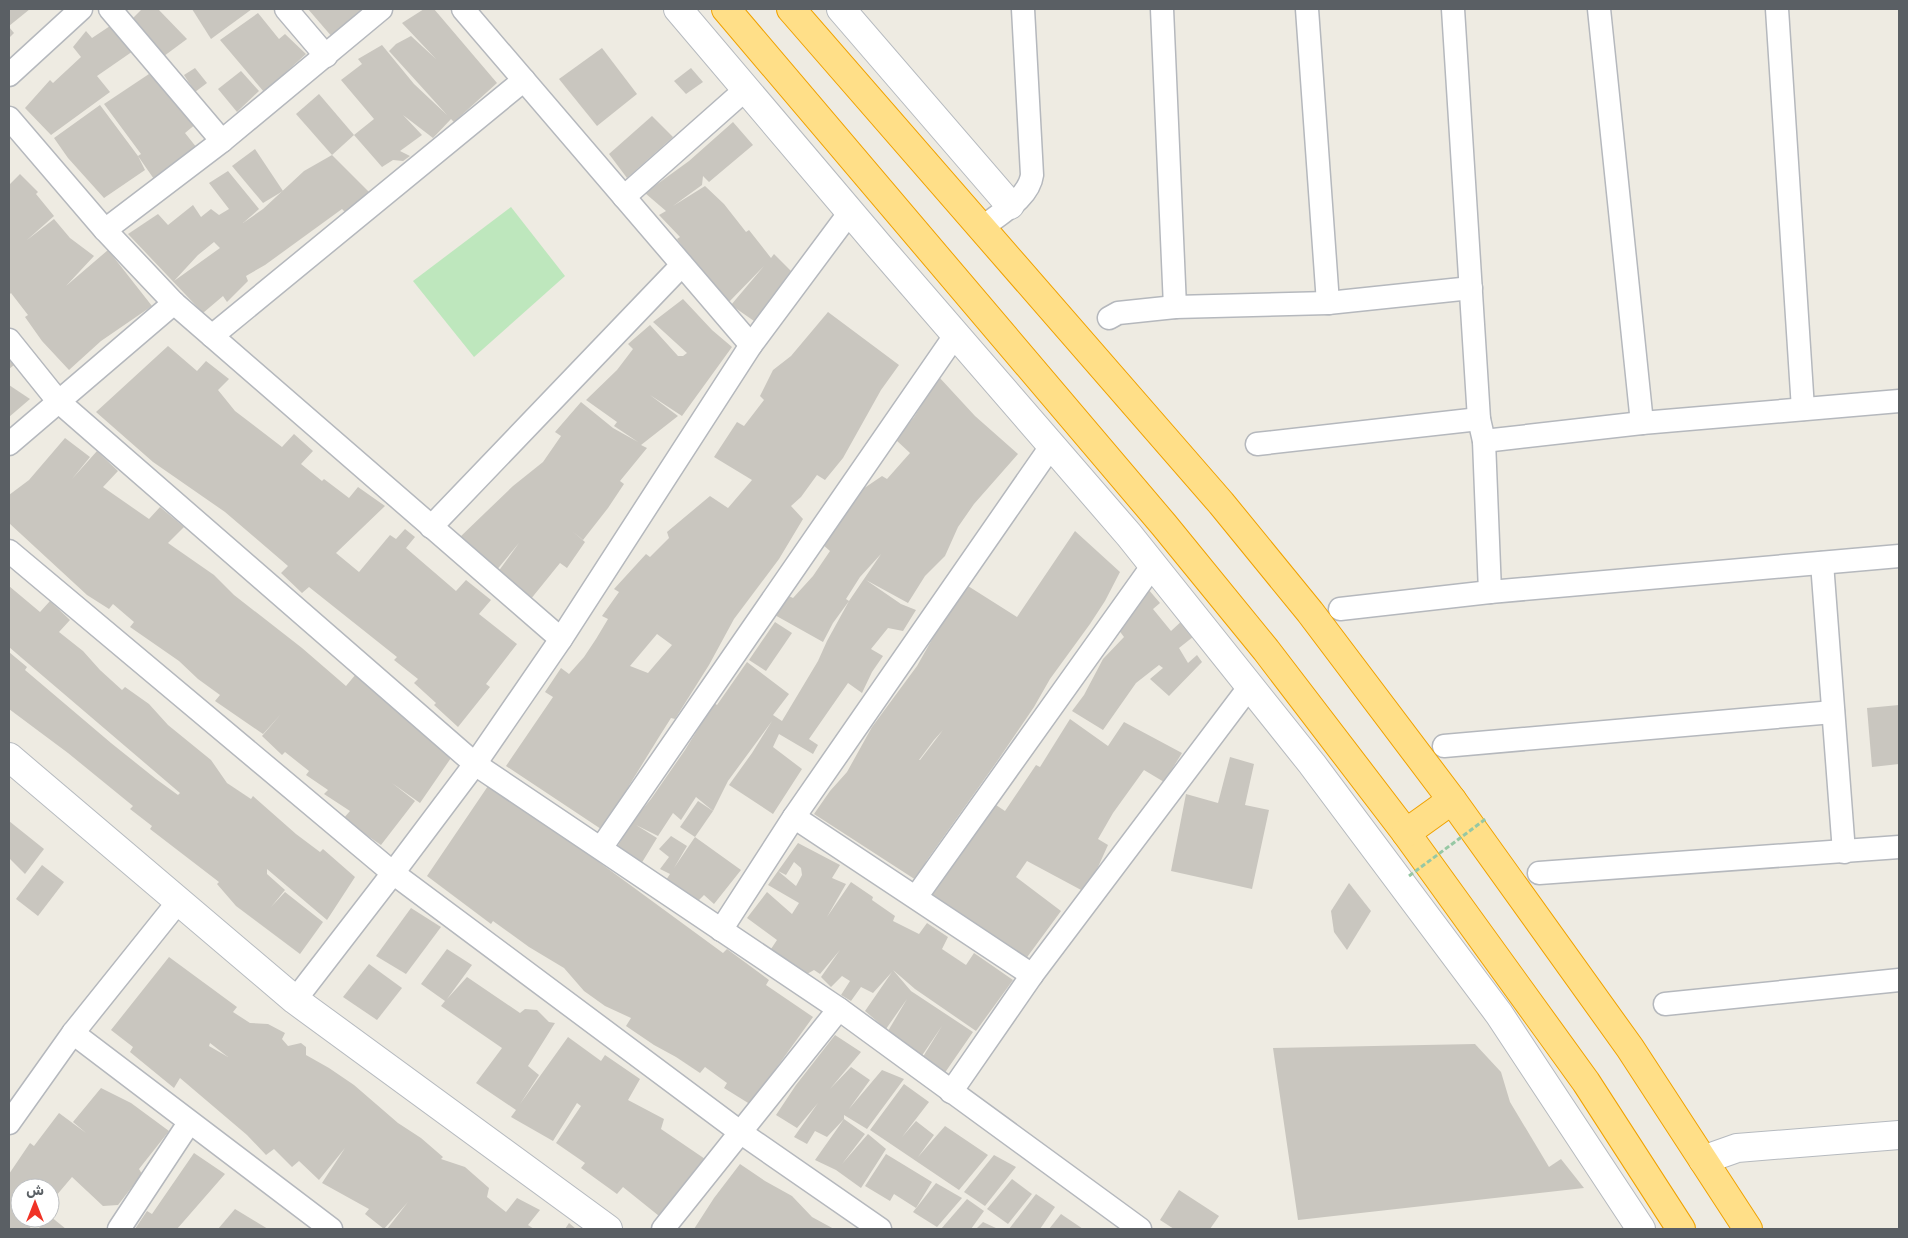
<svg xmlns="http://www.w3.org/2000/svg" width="1908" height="1238" viewBox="0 0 1908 1238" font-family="Rubik,Cairo,sans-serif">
	<rect width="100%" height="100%" fill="#eeebe2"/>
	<path fill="#bee7bd" d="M 511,207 L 565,276 L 474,357 L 413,281 Z"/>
	<g fill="#c9c6bf" fill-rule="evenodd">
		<path d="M 9,9 L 30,9 L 9,26 Z"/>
		<path d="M 142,9 L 158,9 L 187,39 L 160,59 L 129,22 Z"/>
		<path d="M 192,9 L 252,9 L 211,39 Z"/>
		<path d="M 308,9 L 365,9 L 333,38 Z"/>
		<path d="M 424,9 L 434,9 L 497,83 L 454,122 L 451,119 L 433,138 L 403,115 L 422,135 L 400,151 L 410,156 L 403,161 L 393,160 L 382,167 L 354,135 L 374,119 L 341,80 L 362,64 L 358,59 L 382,45 L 414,84 L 447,115 L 389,51 L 396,44 L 411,36 L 436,59 L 402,23 Z"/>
		<path d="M 258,13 L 279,39 L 285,34 L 306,54 L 264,92 L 220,40 Z"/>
		<path d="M 113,24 L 136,49 L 97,76 L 110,92 L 51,135 L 25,108 L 50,80 L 53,83 L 81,57 L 73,47 L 86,31 L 92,38 Z"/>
		<path d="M 9,27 L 14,33 L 9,38 Z"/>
		<path d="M 602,48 L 637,94 L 597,126 L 559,79 Z"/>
		<path d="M 195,68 L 207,83 L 195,92 L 184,75 Z"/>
		<path d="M 691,68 L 703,82 L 686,94 L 674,81 Z"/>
		<path d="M 241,71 L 259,91 L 237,112 L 218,89 Z"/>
		<path d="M 149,74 L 171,93 L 197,123 L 185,133 L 197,148 L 156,182 L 138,156 L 145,170 L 104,198 L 68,158 L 54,138 L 100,105 L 138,156 L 141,154 L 104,104 Z"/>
		<path d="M 319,94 L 354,135 L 332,155 L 296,114 Z"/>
		<path d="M 652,116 L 673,137 L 627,178 L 609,154 Z"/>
		<path d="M 733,122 L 753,145 L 709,182 L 703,176 L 702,185 L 673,206 L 705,186 L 724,204 L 746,232 L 749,230 L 771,258 L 774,254 L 791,271 L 754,321 L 731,305 L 764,266 L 729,302 L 701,272 L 677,239 L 680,237 L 659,215 L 666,211 L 645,193 L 689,161 Z"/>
		<path d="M 255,149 L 283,191 L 263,203 L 232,166 Z"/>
		<path d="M 332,155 L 371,194 L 349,216 L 342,209 L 265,265 L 246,276 L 248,281 L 227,302 L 223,296 L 203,313 L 128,234 L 158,214 L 168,225 L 193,205 L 201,217 L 211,209 L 219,215 L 229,209 L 209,183 L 228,171 L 259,209 L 243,223 L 263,209 L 304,171 ZM 214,242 L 220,248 L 174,281 L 198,255 Z"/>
		<path d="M 20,174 L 38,192 L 36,194 L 54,216 L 27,240 L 54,219 L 70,238 L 94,256 L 66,286 L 108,250 L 152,306 L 101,341 L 69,370 L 42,341 L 25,317 L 28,315 L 11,293 L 9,295 L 9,185 Z"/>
		<path d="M 683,299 L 712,330 L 732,347 L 682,416 L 650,395 L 678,416 L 641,445 L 647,448 L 620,481 L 624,484 L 608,508 L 583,540 L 572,531 L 585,542 L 567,568 L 560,563 L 526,605 L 495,576 L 519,543 L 495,572 L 459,538 L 513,486 L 543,462 L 561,436 L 555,432 L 581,402 L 613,428 L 638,442 L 614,426 L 617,422 L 586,400 L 617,370 L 633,349 L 628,344 L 650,325 L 678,356 L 683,356 L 687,353 L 653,322 Z"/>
		<path d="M 828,312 L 899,365 L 881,390 L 843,458 L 825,480 L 817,475 L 801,497 L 791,506 L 803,519 L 779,559 L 734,619 L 709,665 L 675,719 L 671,718 L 659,737 L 630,784 L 604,831 L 506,766 L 553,697 L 545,692 L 561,668 L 569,674 L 584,657 L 596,639 L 608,619 L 602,616 L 619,592 L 614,589 L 646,554 L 650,557 L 669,538 L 667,532 L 710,496 L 728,508 L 752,480 L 714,457 L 737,422 L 744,426 L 764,400 L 760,396 L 773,370 L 791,356 ZM 657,634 L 672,645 L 648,673 L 630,666 Z"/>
		<path d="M 168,346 L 197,371 L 206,361 L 229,379 L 218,390 L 235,411 L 282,447 L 294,434 L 313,451 L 301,464 L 322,481 L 324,479 L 349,498 L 358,487 L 385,506 L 336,553 L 359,572 L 390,535 L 396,539 L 405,529 L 415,537 L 406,548 L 456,591 L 466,580 L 491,600 L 479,614 L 517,644 L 486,684 L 490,687 L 458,727 L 434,705 L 436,703 L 414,683 L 418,679 L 394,660 L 397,657 L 309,587 L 302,593 L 281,573 L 288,566 L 225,512 L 153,462 L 96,412 Z"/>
		<path d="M 9,350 L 18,362 L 9,369 Z"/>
		<path d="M 939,377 L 975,416 L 1018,454 L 974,504 L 958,527 L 945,556 L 925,576 L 908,603 L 866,580 L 901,604 L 916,610 L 903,631 L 888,628 L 871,649 L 883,656 L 872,672 L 862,693 L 848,683 L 809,739 L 818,745 L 813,754 L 779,734 L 773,747 L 802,769 L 773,814 L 729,785 L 752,753 L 772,721 L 728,781 L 713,811 L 696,797 L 681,820 L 673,813 L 658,836 L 636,825 L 657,838 L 641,864 L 616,849 L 631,823 L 651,799 L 685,750 L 714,703 L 717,705 L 747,662 L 789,694 L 773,715 L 782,721 L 818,661 L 827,641 L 849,601 L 881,554 L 860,577 L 846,599 L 849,601 L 833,623 L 823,642 L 773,614 L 787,595 L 793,598 L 813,576 L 830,551 L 822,544 L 860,491 L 882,476 L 887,479 L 910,453 L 896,440 L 914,417 Z"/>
		<path d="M 9,385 L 30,399 L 9,417 Z"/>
		<path d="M 65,438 L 90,457 L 72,479 L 97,451 L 118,471 L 103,487 L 149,519 L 160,507 L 184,527 L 168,543 L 214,575 L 234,595 L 302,648 L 346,686 L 356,674 L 453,755 L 420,803 L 392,783 L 415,801 L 381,845 L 343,819 L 350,811 L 324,794 L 328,790 L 306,775 L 309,771 L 285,752 L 282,755 L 262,736 L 281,714 L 263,734 L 215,701 L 220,695 L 198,679 L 179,661 L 130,627 L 134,622 L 113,604 L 109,609 L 87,595 L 9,523 L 9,495 L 29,480 Z"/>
		<path d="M 1075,531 L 1120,572 L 1105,601 L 1090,624 L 1050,679 L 1034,707 L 998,760 L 927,860 L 916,880 L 814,814 L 830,791 L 847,772 L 872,727 L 917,666 L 934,636 L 968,586 L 1017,617 ZM 943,730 L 920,760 L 919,760 L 934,740 Z"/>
		<path d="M 9,586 L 40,612 L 50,601 L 70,620 L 59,632 L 83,651 L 100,670 L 122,690 L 125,687 L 149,704 L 168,725 L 211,760 L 227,783 L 251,799 L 253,796 L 296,834 L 320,852 L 323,849 L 355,877 L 327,920 L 267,869 L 267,874 L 285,890 L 271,907 L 285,892 L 323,922 L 300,954 L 236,906 L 217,884 L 219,882 L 150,829 L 152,826 L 130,809 L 133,806 L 68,753 L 9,709 L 9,652 L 27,667 L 25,670 L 111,743 L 156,779 L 178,795 L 180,793 L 9,647 Z"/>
		<path d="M 1148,589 L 1160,603 L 1153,609 L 1171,631 L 1184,619 L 1198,633 L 1179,648 L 1188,663 L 1197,655 L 1202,662 L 1169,696 L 1150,679 L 1163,668 L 1159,665 L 1136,683 L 1103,730 L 1072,711 L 1084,695 L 1103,659 L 1124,637 L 1118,629 Z"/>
		<path d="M 775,622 L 792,633 L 766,671 L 749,660 Z"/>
		<path d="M 1899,705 L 1899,764 L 1872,767 L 1867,708 Z"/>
		<path d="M 1070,719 L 1108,746 L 1124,722 L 1182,753 L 1164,782 L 1144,770 L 1113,813 L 1098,839 L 1108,845 L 1098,867 L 1083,891 L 1027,861 L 1016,877 L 1061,911 L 1025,960 L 930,894 L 980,828 L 996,805 L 1005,811 L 1036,765 L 1040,767 Z"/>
		<path d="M 1230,757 L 1254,764 L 1245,805 L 1269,810 L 1252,889 L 1171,871 L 1186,794 L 1218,803 Z"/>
		<path d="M 488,786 L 530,813 L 592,857 L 723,953 L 727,949 L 769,980 L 766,985 L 813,1017 L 777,1067 L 753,1106 L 724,1088 L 727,1083 L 705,1067 L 700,1073 L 676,1057 L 654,1045 L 626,1026 L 631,1018 L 605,1006 L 584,991 L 564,968 L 529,947 L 493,921 L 491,924 L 427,876 Z"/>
		<path d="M 698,801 L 713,811 L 695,837 L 680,827 Z"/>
		<path d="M 9,821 L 44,849 L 25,874 L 9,858 Z"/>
		<path d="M 671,836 L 687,846 L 674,868 L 695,837 L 741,870 L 714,904 L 704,895 L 698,901 L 666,880 L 670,874 L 660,869 L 669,857 L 659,849 Z"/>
		<path d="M 798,843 L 840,865 L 832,878 L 846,884 L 827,917 L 851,882 L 873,897 L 872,900 L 895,916 L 893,921 L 919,934 L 927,923 L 948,937 L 942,949 L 966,965 L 974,953 L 1013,980 L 976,1031 L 915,989 L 893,970 L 911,991 L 973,1032 L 944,1074 L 921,1060 L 942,1026 L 921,1057 L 888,1031 L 907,999 L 886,1029 L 865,1011 L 892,972 L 873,993 L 861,987 L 851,1001 L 841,995 L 850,981 L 842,976 L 831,987 L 821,977 L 840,950 L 820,974 L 814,970 L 807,974 L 769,952 L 777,940 L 747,918 L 767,892 L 792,914 L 799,903 L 768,885 ZM 794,862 L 801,868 L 802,875 L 796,886 L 778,871 L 786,875 Z"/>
		<path d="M 42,865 L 64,882 L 38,916 L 16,899 Z"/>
		<path d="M 1349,883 L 1371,911 L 1347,950 L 1334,932 L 1331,911 Z"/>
		<path d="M 411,908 L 441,927 L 406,974 L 376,956 Z"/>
		<path d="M 447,949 L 472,965 L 447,999 L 467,977 L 520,1013 L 525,1009 L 537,1010 L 549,1022 L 555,1023 L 528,1066 L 539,1075 L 520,1104 L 568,1037 L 601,1061 L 605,1055 L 640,1079 L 628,1100 L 664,1119 L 661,1129 L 708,1161 L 664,1220 L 623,1187 L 617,1194 L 581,1168 L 585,1163 L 556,1143 L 581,1106 L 577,1103 L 553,1141 L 511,1117 L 516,1110 L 476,1083 L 502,1048 L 441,1006 L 445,1001 L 421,984 Z"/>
		<path d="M 169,957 L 237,1007 L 233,1012 L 250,1023 L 268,1024 L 285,1033 L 282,1039 L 288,1046 L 301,1043 L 306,1047 L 306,1055 L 329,1068 L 354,1085 L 398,1123 L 421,1138 L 443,1157 L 441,1159 L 465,1167 L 489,1188 L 487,1197 L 506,1212 L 517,1198 L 540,1210 L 528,1225 L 534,1229 L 387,1229 L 408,1202 L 384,1229 L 365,1214 L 369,1209 L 322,1183 L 345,1148 L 319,1180 L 299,1161 L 292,1167 L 274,1149 L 266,1155 L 247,1135 L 180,1078 L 174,1088 L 130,1052 L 133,1047 L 111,1030 ZM 210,1043 L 228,1057 L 209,1046 Z"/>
		<path d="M 369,964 L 402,988 L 377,1020 L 343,997 Z"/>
		<path d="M 835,1035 L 861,1052 L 830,1089 L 851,1067 L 870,1080 L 849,1109 L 882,1070 L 904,1079 L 867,1129 L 844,1115 L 844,1119 L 865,1134 L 842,1164 L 868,1134 L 886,1149 L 861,1188 L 836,1170 L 815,1160 L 844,1119 L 827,1137 L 815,1131 L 807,1144 L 794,1137 L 818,1103 L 797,1128 L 776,1115 L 796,1085 Z"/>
		<path d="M 1475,1044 L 1501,1072 L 1510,1102 L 1549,1167 L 1561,1159 L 1584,1188 L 1298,1220 L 1273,1048 Z"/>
		<path d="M 904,1084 L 929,1102 L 902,1137 L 916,1121 L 934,1135 L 918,1157 L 945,1126 L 988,1155 L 959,1190 L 870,1130 Z"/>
		<path d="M 101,1088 L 131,1103 L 169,1131 L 139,1169 L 142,1174 L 118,1205 L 103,1206 L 72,1177 L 50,1203 L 50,1188 L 20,1188 L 20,1218 L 38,1218 L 29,1229 L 9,1229 L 9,1174 L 30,1143 L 34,1146 L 59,1113 L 86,1133 L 73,1122 Z"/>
		<path d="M 194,1153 L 225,1174 L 177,1229 L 135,1229 L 147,1211 L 152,1214 Z"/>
		<path d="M 886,1154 L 932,1182 L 916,1208 L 894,1194 L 890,1201 L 865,1186 Z"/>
		<path d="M 994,1155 L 1016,1167 L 985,1206 L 964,1192 Z"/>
		<path d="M 740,1164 L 765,1181 L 792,1196 L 812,1217 L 834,1229 L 694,1229 L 714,1198 Z"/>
		<path d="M 1012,1179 L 1032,1194 L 1008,1224 L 987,1209 Z"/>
		<path d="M 936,1183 L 962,1198 L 937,1227 L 913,1212 Z"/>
		<path d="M 1179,1190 L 1219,1216 L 1210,1229 L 1174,1229 L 1160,1220 Z"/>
		<path d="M 1036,1194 L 1055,1207 L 1040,1229 L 1009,1229 Z"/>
		<path d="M 967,1199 L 984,1211 L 971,1229 L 941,1229 Z"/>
		<path d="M 235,1209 L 268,1229 L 218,1229 Z"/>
		<path d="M 1061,1214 L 1083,1229 L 1049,1229 Z"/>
		<path d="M 50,1216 L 66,1229 L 38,1229 Z"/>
		<path d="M 983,1222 L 998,1229 L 976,1229 Z"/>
		<path d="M 569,1223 L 576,1229 L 565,1229 Z"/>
	</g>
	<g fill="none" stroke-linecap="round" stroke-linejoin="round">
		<g stroke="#b5b8bd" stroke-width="25">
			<g id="street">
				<path d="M 110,9 L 222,141"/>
				<path d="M 286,9 L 326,56"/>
				<path d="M 463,9 L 751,345"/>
				<path d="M 1162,9 L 1175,307"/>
				<path d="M 1307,9 L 1328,303"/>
				<path d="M 1453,9 L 1479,419 L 1484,441 L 1490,592"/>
				<path d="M 1599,9 L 1642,423"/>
				<path d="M 1777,9 L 1803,409"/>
				<path d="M 9,75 L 81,9"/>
				<path d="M 9,118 L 105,230 L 174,303 L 561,639"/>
				<path d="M 624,197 L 746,89"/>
				<path d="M 982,228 C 999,214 1029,198 1032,175 L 1023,9"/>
				<path d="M 105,230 L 222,141 L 381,9"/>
				<path d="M 1109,318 L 1118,313 L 1175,307 L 1328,303 L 1471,288"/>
				<path d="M 212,336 L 524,80"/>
				<path d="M 9,340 L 58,401 L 475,764 L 839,1009 L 1140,1229"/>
				<path d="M 1484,441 L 1642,423 L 1899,401"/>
				<path d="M 9,444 L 174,303"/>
				<path d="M 1257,444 L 1479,419"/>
				<path d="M 431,527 L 682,265"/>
				<path d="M 9,551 L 393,873 L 740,1132 L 880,1229"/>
				<path d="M 1822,563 L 1844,852"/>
				<path d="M 1340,609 L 1490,592 L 1899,556"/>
				<path d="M 1444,746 L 1833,712"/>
				<path d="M 794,817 L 1032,975"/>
				<path d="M 601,848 L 956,334"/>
				<path d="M 1539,873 L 1899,847"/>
				<path d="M 916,897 L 1153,565"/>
				<path d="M 721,930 L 794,817 L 1052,445"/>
				<path d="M 295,1000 L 393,873 L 475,764 L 561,639 L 751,345 L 850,212"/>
				<path d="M 1665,1004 L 1899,980"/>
				<path d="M 73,1033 L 331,1229"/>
				<path d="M 951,1092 L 1032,975 L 1250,686"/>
				<path d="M 9,1123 L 73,1033 L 178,902"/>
				<path d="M 119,1229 L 189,1123"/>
				<path d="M 663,1229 L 839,1009"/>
			</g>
		</g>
		<g stroke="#b6babf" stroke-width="30">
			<g id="secondary">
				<path d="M 678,9 L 879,246 L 1129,535 L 1312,764 L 1499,1014 L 1641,1229"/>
				<path d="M 841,9 L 1010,205"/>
				<path d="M 9,757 L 295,1000 L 608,1229"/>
				<path d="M 1703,1160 L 1737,1148 L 1899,1135"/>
			</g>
		</g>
		<g stroke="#f0a200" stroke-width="30">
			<g id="highway">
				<path d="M 726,9 L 1164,525 L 1266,650 L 1406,833 L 1586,1082 L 1681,1229"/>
				<path d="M 791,9 L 1221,503 L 1310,612 L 1452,800 L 1630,1048 L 1748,1229"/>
				<path d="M 1406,833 L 1452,800"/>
			</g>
		</g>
		<use href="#street" stroke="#fff" stroke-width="22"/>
		<use href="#secondary" stroke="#fff" stroke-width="28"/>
		<use href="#highway" stroke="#ffdf88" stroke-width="28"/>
		<path stroke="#96c8a4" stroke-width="3" stroke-dasharray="5 2.5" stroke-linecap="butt" d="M 1409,876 L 1487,818"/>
	</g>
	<rect width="1908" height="1238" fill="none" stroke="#5a5f64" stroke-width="20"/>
	<g transform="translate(35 1203)"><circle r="24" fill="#ffffff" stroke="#bdbfc1"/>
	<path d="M0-4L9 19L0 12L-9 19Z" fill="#f03326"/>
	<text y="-8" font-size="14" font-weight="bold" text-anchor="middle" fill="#5a5f64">ش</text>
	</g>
</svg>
